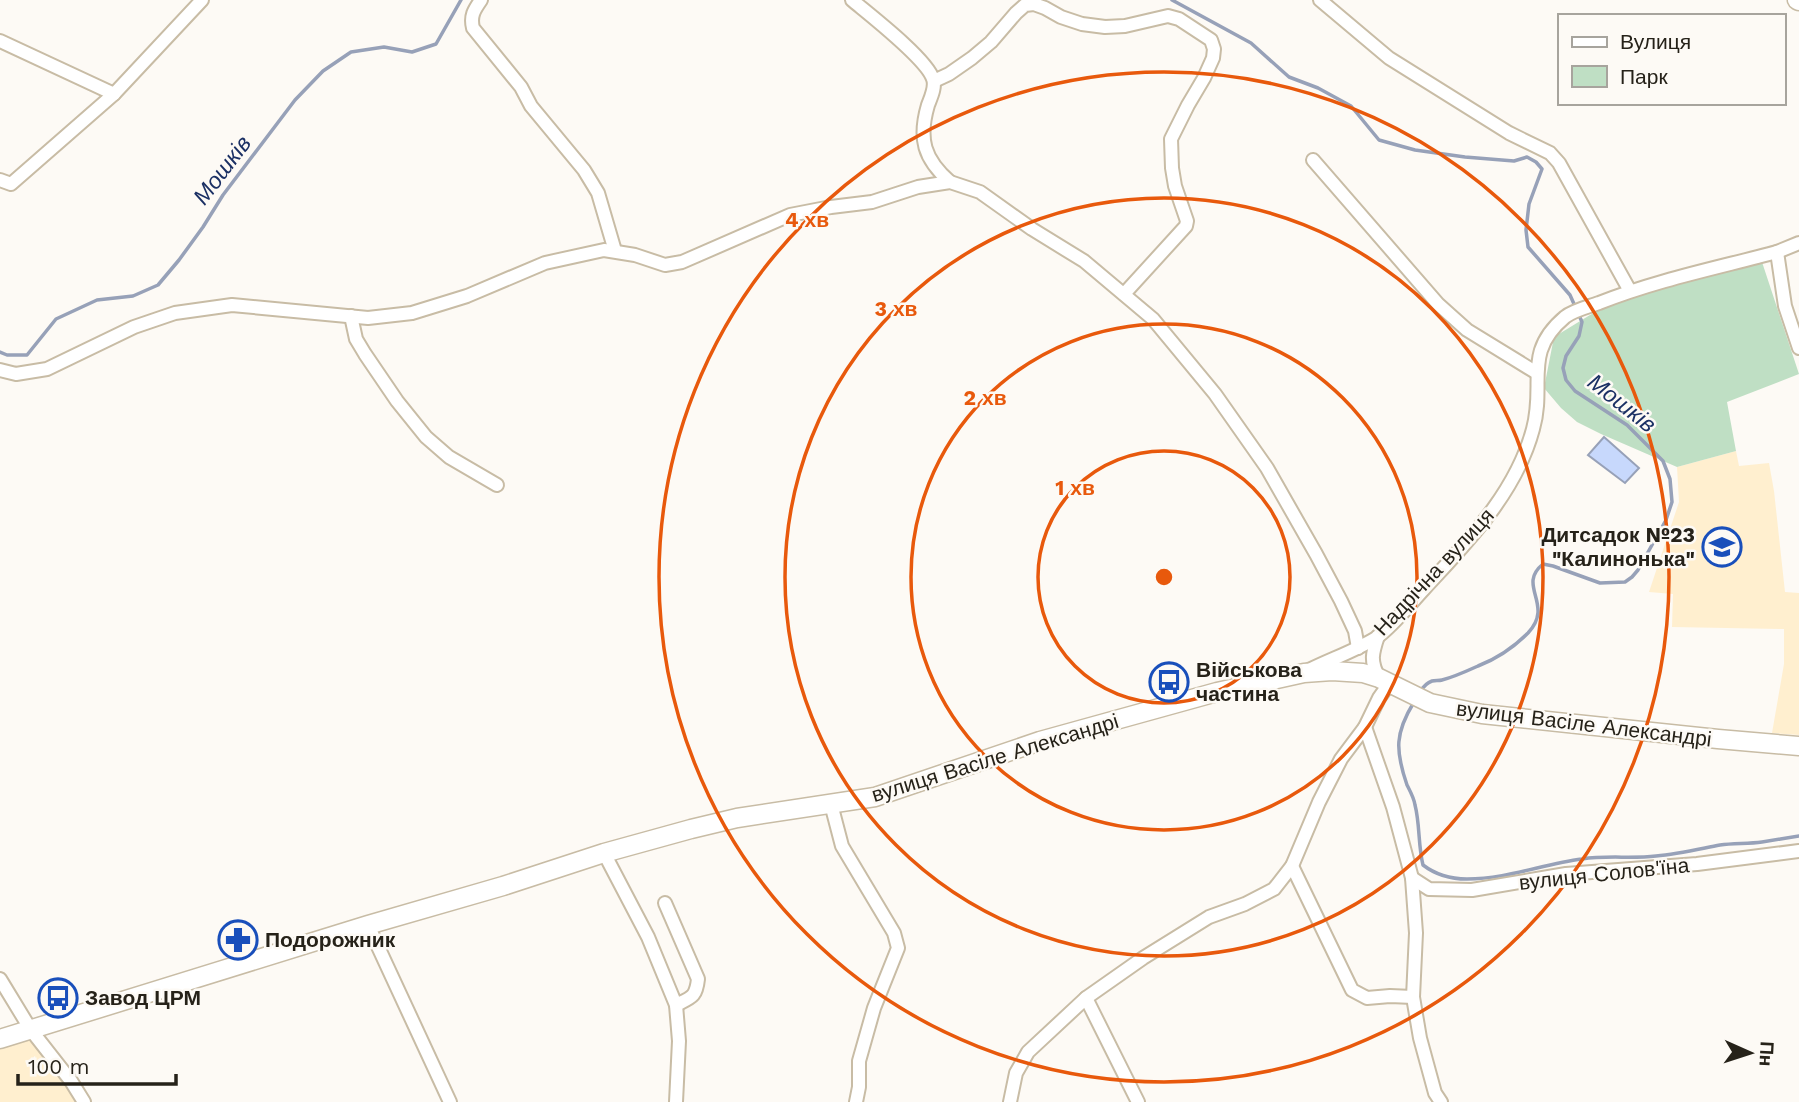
<svg xmlns="http://www.w3.org/2000/svg" width="1799" height="1102" viewBox="0 0 1799 1102" font-family="'Work Sans',sans-serif">
	<rect width="100%" height="100%" fill="#fdfaf5"/>
	<g fill="#ffefcf">
		<path d="M 1736,451 L 1739,466 L 1769,463 L 1774,491 L 1785,592 L 1799,593 L 1799,735 L 1772,733 L 1784,664 L 1784,629 L 1672,627 L 1673,594 L 1649,592 L 1679,502 L 1677,467 Z"/>
		<path d="M 33,1035 L 81,1102 L 0,1102 L 0,1048 Z"/>
	</g>
	<path fill="#bfdfc4" d="M 1761,259 L 1799,374 L 1727,402 L 1736,451 L 1677,467 L 1601,434 L 1577,422 L 1561,408 L 1544,388 L 1554,337 L 1590,315 L 1631,294 Z"/>
	<path fill="#c7d8fc" stroke="#97a1b8" stroke-width="2" d="M 1604,437 L 1639,468 L 1625,483 L 1588,455 Z"/>
	<g fill="none" stroke-linecap="round" stroke-linejoin="round">
		<g stroke="#97a1b8" stroke-width="3.5">
			<path d="M 1172,0 L 1251,43 L 1289,77 L 1318,88 L 1351,106 L 1379,140 L 1415,150 L 1465,157 L 1514,161 L 1527,157 L 1536,162 L 1542,169 L 1529,204 L 1526,230 L 1528,247 L 1570,295 L 1582,322 L 1579,336 L 1566,356 L 1563,368 L 1566,380 L 1575,391 L 1627,425 L 1663,461 L 1670,479 L 1672,502 L 1666,520 L 1638,570 L 1632,577 L 1625,582 L 1600,583 L 1553,566 L 1543,564 C 1516,586 1555,604 1528,633 C 1514,647 1496,659 1478,666 C 1467,671 1454,677 1442,680 C 1439,681 1435,680 1432,681 C 1426,683 1423,687 1420,692"/>
			<path d="M 0,352 L 7,355 L 27,355 L 56,319 L 97,300 L 133,296 L 158,285 L 179,260 L 203,227 L 223,195 L 295,100 L 323,71 L 351,52 L 384,47 L 412,52 L 436,44 L 461,0"/>
			<path d="M 1414,702 C 1395,733 1395,750 1407,785 C 1410,791 1414,798 1415,805 C 1420,824 1418,845 1423,865 C 1436,875 1450,879 1467,879 C 1507,879 1543,864 1582,859 C 1607,855 1631,859 1656,856 C 1678,854 1699,849 1720,845 C 1734,843 1748,844 1762,842 C 1774,840 1787,838 1799,836"/>
		</g>
		<g stroke="#c8bca5" stroke-width="16">
			<g id="minor">
				<path d="M 481,0 C 474,10 470,16 473,28 L 521,87 L 531,106 L 584,170 L 598,193 L 615,251"/>
				<path d="M 852,0 C 870,15 927,59 933,79 C 936,87 931,97 928,105 C 918,139 924,159 950,182"/>
				<path d="M 1320,0 L 1389,58 L 1509,133 L 1550,153 L 1559,163 L 1630,291"/>
				<path d="M 0,41 L 114,94"/>
				<path d="M 934,81 L 949,74 L 972,58 L 991,42 L 1016,13 L 1025,5 L 1034,4 L 1045,8 L 1061,17 L 1082,24 L 1105,27 L 1125,26 L 1168,16 L 1179,19 L 1211,40 L 1214,49 L 1213,58 L 1204,78 L 1188,105 L 1171,139 L 1172,168 L 1175,186 L 1187,221 L 1186,226 L 1124,294"/>
				<path d="M 1313,160 L 1438,304 L 1467,330 L 1537,373"/>
				<path d="M 0,180 L 11,184 L 114,94 L 202,0"/>
				<path d="M 1777,252 L 1785,306 L 1799,348"/>
				<path d="M 351,316 L 356,339 L 365,354 L 397,401 L 426,437 L 449,457 L 497,485"/>
				<path d="M 0,370 L 16,374 L 47,369 L 134,327 L 175,313 L 232,305 L 368,318 L 412,313 L 467,296 L 545,263 L 604,250 L 635,255 L 665,265 L 682,262 L 790,215 L 831,207 L 872,202 L 918,187 L 950,182 L 980,192 L 1032,229 L 1084,261 L 1153,319 L 1215,394 L 1267,468 L 1316,554 L 1341,601 L 1355,631 L 1358,648"/>
				<path d="M 1378,636 C 1372,654 1370,661 1379,678"/>
				<path d="M 1309,670 C 1331,659 1355,651 1376,638 C 1393,626 1410,604 1424,589 C 1468,541 1516,493 1533,429 C 1546,383 1522,353 1565,317 C 1574,310 1588,307 1599,303 C 1657,280 1717,268 1777,252 L 1799,243"/>
				<path d="M 1365,727 L 1393,807 L 1412,878 L 1416,933 L 1413,997 L 1420,1038 L 1435,1093 L 1441,1102"/>
				<path d="M 831,804 L 842,846 L 894,933 L 898,948 L 874,1008 L 859,1061 L 859,1087 L 856,1102"/>
				<path d="M 604,853 L 648,937 L 676,1005 L 679,1041 L 676,1102"/>
				<path d="M 1292,866 L 1352,990 L 1367,998 L 1390,996 L 1413,997"/>
				<path d="M 1412,878 L 1429,889 L 1472,890 L 1566,874 L 1697,864 L 1799,851"/>
				<path d="M 665,903 L 698,979 C 696,997 692,997 676,1005"/>
				<path d="M 368,925 L 450,1102"/>
				<path d="M 0,979 L 31,1030 L 71,1081 L 84,1102"/>
				<path d="M 1086,998 L 1138,1102"/>
				<path d="M 1010,1102 L 1016,1073 L 1028,1052 L 1086,998 L 1143,958 L 1209,917 L 1245,904 L 1274,889 L 1292,866 L 1319,802 L 1341,759 L 1365,727 L 1379,698 L 1389,684"/>
			</g>
		</g>
		<g stroke="#c8bca5" stroke-width="21">
			<g id="secondary">
				<path d="M 1797,0 L 1799,1"/>
				<path d="M 0,1039 L 368,925 L 503,886 L 604,853 L 691,829 L 737,818 L 875,797 L 1040,741 L 1217,692 L 1304,673 L 1332,671 L 1363,673 L 1379,678 L 1430,703 L 1482,714 L 1718,739 L 1799,746"/>
			</g>
		</g>
		<use href="#minor" stroke="#fff" stroke-width="12"/>
		<use href="#secondary" stroke="#fff" stroke-width="18"/>
	</g>
	<g fill="none" stroke="#e8590c" stroke-width="3.5">
		<circle cx="1164" cy="577" r="126"/>
		<circle cx="1164" cy="577" r="253"/>
		<circle cx="1164" cy="577" r="379"/>
		<circle cx="1164" cy="577" r="505"/>
	</g>
	<defs>
		<g id="school-ring" transform="scale(2.0125)"><circle r="9.5" fill="#fdfaf5" stroke="#194fbb" stroke-width="1.5"/><path d="M0-5L7-2L0 1L-7-2ZM-4 1L0 2.5L4 1V4Q0 6-4 4Z" fill="#194fbb"/></g>
		<g id="bus-ring" transform="scale(2.0125)"><circle r="9.5" fill="#fdfaf5" stroke="#194fbb" stroke-width="1.5"/><path d="M-5-6H5V4H4V6H2V4H-2V6H-4V4H-5ZM-3.5-4V0h7V-4ZM-3.5 1.2v1.5H-2V1.2ZM2 1.2v1.5H3.5V1.2Z" fill="#194fbb"/></g>
		<g id="pharmacy-ring" transform="scale(2.0125)"><circle r="9.5" fill="#fdfaf5" stroke="#194fbb" stroke-width="1.5"/><path d="M-2-6h4v4h4v4h-4v4h-4v-4h-4v-4h4Z" fill="#194fbb"/></g>
	</defs>
	<g fill-rule="evenodd">
		<use href="#school-ring" x="1722" y="547"/>
		<use href="#bus-ring" x="1169" y="682"/>
		<use href="#pharmacy-ring" x="238" y="940"/>
		<use href="#bus-ring" x="58" y="998"/>
	</g>
	<g text-anchor="middle" stroke-width="5" stroke-linejoin="round" paint-order="stroke">
		<g font-size="21" font-weight="bold" fill="#262219" stroke="#fdfaf5" text-anchor="start">
			<text x="1695" y="542" text-anchor="end">Дитсадок №23<tspan x="1695" dy="24">"Калинонька"</tspan></text>
			<text x="1196" y="677">Військова<tspan x="1196" dy="24">частина</tspan></text>
			<text x="265" y="947">Подорожник</text>
			<text x="85" y="1005">Завод ЦРМ</text>
		</g>
		<g font-size="21" fill="#262219" stroke="#fdfaf5">
			<text transform="translate(1434 572) rotate(-47)" y="7">Надрічна вулиця</text>
			<text transform="translate(1584 724) rotate(7)" y="7">вулиця Васіле Александрі</text>
			<text transform="translate(995 758) rotate(-17)" y="7">вулиця Васіле Александрі</text>
			<text transform="translate(1604 874) rotate(-6)" y="7">вулиця Солов'їна</text>
		</g>
		<g font-size="23" font-style="italic" fill="#1b3064" stroke="#fdfaf5">
			<text transform="translate(222 170) rotate(-53)" y="8">Мошків</text>
			<text transform="translate(1622 403) rotate(38)" y="8">Мошків</text>
		</g>
	</g>
	<circle cx="1164" cy="577" r="10" fill="#e8590c" stroke="#fdfaf5" stroke-width="3.5"/>
	<g font-size="21" text-anchor="middle" font-weight="bold" fill="#e8590c" stroke="#fdfaf5" stroke-width="5" stroke-linejoin="round" paint-order="stroke">
		<text x="807" y="227">4 хв</text>
		<text x="896" y="316">3 хв</text>
		<text x="985" y="405">2 хв</text>
		<text x="1075" y="495">1 хв</text>
	</g>
	<rect x="1558" y="14" width="228" height="91" fill="#fdfaf5" stroke="#a7a49d" stroke-width="2"/>
	<rect x="1572" y="37" width="35" height="10" fill="#ffffff" stroke="#a7a49d" stroke-width="2"/>
	<text x="1620" y="49" font-size="21" fill="#262219">Вулиця</text>
	<rect x="1572" y="66" width="35" height="21" fill="#bfdfc4" stroke="#a7a49d" stroke-width="2"/>
	<text x="1620" y="84" font-size="21" fill="#262219">Парк</text>
	<g transform="translate(1750 1053) rotate(93)" stroke="#fdfaf5" stroke-width="5" paint-order="stroke">
	<path d="M0-5L12 26L0 18L-12 26Z" fill="#262219"/>
	<text y="-10" font-size="19" font-weight="bold" text-anchor="middle" fill="#262219">Пн</text>
	</g>
	<path d="M18 1074v10h158v-10" fill="none" stroke="#262219" stroke-width="3.5"/>
	<text x="28" y="1074" font-size="21" fill="#262219" stroke="#fdfaf5" stroke-width="5" paint-order="stroke">100 m</text>
</svg>
